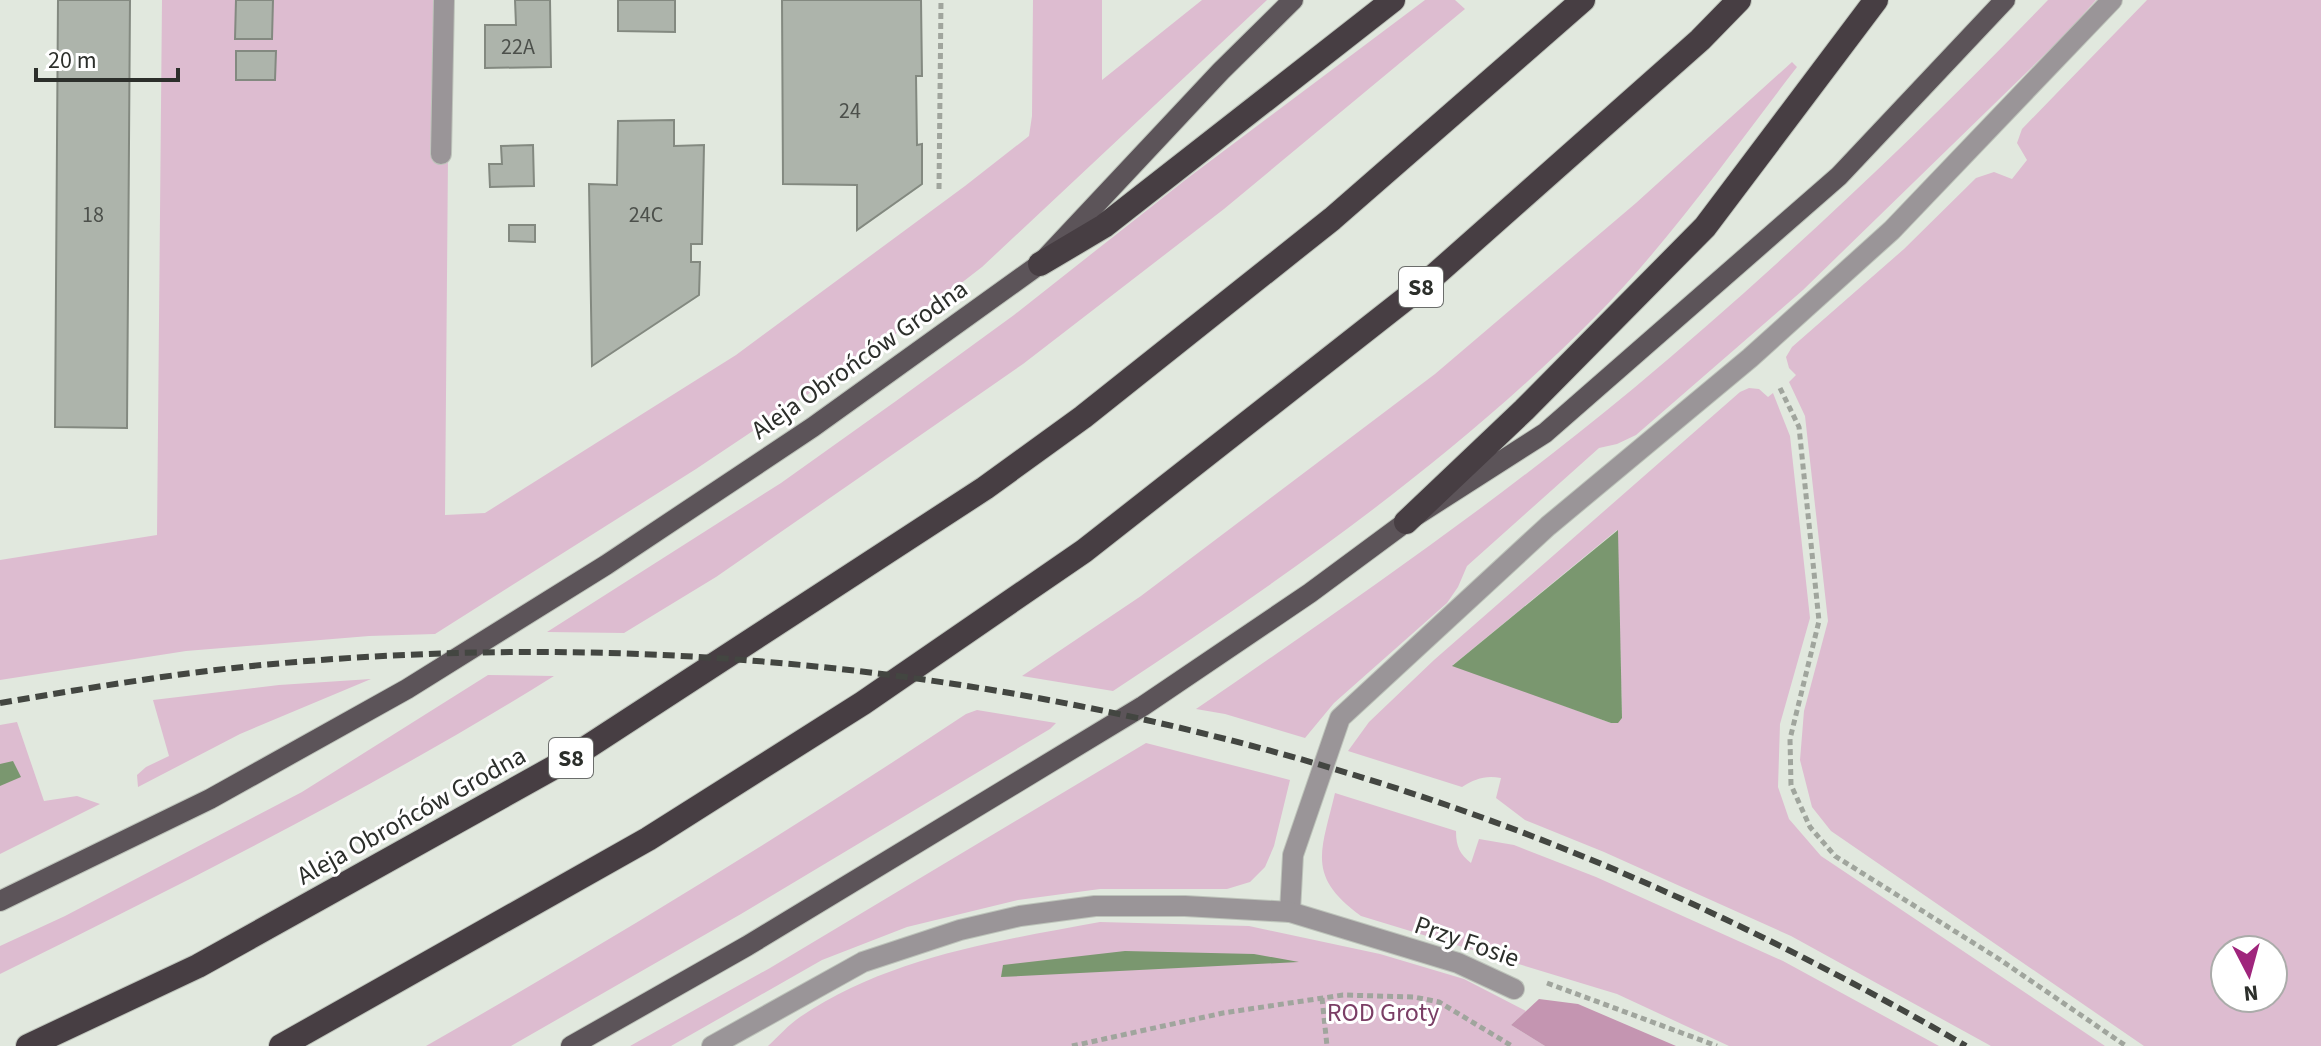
<svg xmlns="http://www.w3.org/2000/svg" width="2321" height="1046" viewBox="0 0 2321 1046" font-family="'Source Sans 3',sans-serif">
	<rect width="100%" height="100%" fill="#e1e8de"/>
	<g fill="#ddbcd0" fill-rule="evenodd">
		<path d="M 162,0 L 435,0 L 449,36 L 445,515 L 485,513 L 736,355 L 965,186 L 1029,136 L 1032,116 L 1033,0 L 1102,0 L 1102,80 L 1202,0 L 1267,0 L 982,267 L 880,346 L 696,469 L 435,634 L 369,636 L 186,651 L 0,680 L 0,560 L 157,535 Z"/>
		<path d="M 1425,0 L 1455,0 L 1465,9 L 1224,209 L 1023,364 L 716,577 L 624,633 L 547,632 L 781,483 L 896,401 L 1014,315 L 1189,177 Z"/>
		<path d="M 2048,0 L 2096,0 L 2065,35 L 1803,290 L 1636,435 L 1617,444 L 1599,448 L 1467,566 L 1458,587 L 1447,603 L 1334,703 L 1305,738 L 1225,714 L 1196,709 C 1345,607 1494,504 1634,388 C 1779,266 1917,136 2048,0 Z"/>
		<path d="M 2147,0 L 2321,0 L 2321,1046 L 2144,1046 L 1831,831 L 1812,807 L 1800,760 L 1804,711 L 1828,621 L 1805,416 L 1789,382 L 1796,375 L 1789,368 L 1786,357 L 1792,347 L 1904,249 L 1976,178 L 1994,172 L 2012,179 L 2027,160 L 2017,143 L 2022,129 ZM 2273,950 L 2273,998 L 2225,998 L 2225,950 Z"/>
		<path d="M 1792,62 L 1797,67 C 1732,151 1670,241 1595,317 C 1451,462 1283,579 1113,691 L 1022,676 L 1141,596 L 1435,374 L 1636,203 Z"/>
		<path d="M 1749,388 L 1759,389 L 1768,397 L 1773,393 L 1790,436 L 1810,618 L 1780,724 L 1778,787 L 1789,819 L 1821,856 L 2105,1046 L 1991,1046 L 1791,936 L 1604,852 L 1525,820 L 1496,798 L 1501,778 C 1485,775 1475,779 1462,787 L 1348,751 L 1369,722 L 1434,660 L 1740,392 ZM 1617,530 L 1622,718 L 1611,723 L 1453,665 Z"/>
		<path d="M 488,675 L 554,676 C 376,787 188,881 0,974 L 0,946 L 65,916 L 302,792 Z"/>
		<path d="M 371,679 L 240,734 L 138,787 L 137,775 L 146,767 L 169,756 L 153,700 L 279,685 Z"/>
		<path d="M 977,710 L 1056,723 L 1050,729 L 741,914 L 511,1046 L 426,1046 C 610,941 790,831 966,714 Z"/>
		<path d="M 17,722 L 44,801 L 77,796 L 100,804 L 0,854 L 0,725 Z"/>
		<path d="M 1146,743 L 1290,780 L 1274,846 L 1265,867 L 1250,882 L 1227,889 L 1100,889 L 1018,900 L 907,927 L 822,960 L 671,1046 L 630,1046 L 770,968 Z"/>
		<path d="M 1335,793 L 1456,831 C 1456,847 1460,854 1471,863 L 1479,839 L 1514,845 L 1596,877 L 1783,961 L 1939,1046 L 1729,1046 L 1617,994 L 1361,916 C 1306,876 1321,852 1335,793 Z"/>
		<path d="M 1100,922 L 1249,926 L 1380,954 L 1464,979 L 1526,1011 L 1511,1025 L 1545,1046 L 768,1046 C 778,1037 788,1025 800,1017 C 889,957 997,941 1100,922 Z"/>
	</g>
	<path fill="#c495b1" d="M 1539,999 L 1578,1004 L 1676,1046 L 1545,1046 L 1511,1025 Z"/>
	<g fill="#7a976f">
		<path d="M 1618,530 L 1622,718 L 1618,723 L 1611,723 L 1452,666 Z"/>
		<path d="M 13,761 L 21,777 L 0,786 L 0,764 Z"/>
		<path d="M 1125,951 L 1254,954 L 1299,962 L 1001,977 L 1003,965 Z"/>
	</g>
	<g fill="#adb4ab" stroke="#838980" stroke-width="2">
		<path d="M 58,0 L 130,0 L 127,428 L 55,427 Z"/>
		<path d="M 236,0 L 273,0 L 272,39 L 235,39 Z"/>
		<path d="M 515,0 L 550,0 L 551,67 L 485,68 L 485,25 L 516,25 Z"/>
		<path d="M 618,0 L 675,0 L 675,32 L 618,31 Z"/>
		<path d="M 782,0 L 921,0 L 922,76 L 916,76 L 917,145 L 922,144 L 922,184 L 857,230 L 857,185 L 783,184 Z"/>
		<path d="M 236,51 L 276,51 L 275,80 L 236,80 Z"/>
		<path d="M 674,120 L 674,146 L 704,145 L 702,244 L 691,244 L 691,262 L 700,262 L 699,295 L 592,366 L 589,184 L 617,185 L 618,121 Z"/>
		<path d="M 533,145 L 534,186 L 490,187 L 489,164 L 502,164 L 501,146 Z"/>
		<path d="M 509,225 L 535,225 L 535,242 L 509,241 Z"/>
	</g>
	<g fill="none" stroke-linecap="round" stroke-linejoin="round">
		<g stroke="#bdc3ba" stroke-width="22">
			<g id="minor">
				<path d="M 441,154 L 444,0"/>
				<path d="M 1290,912 L 1293,855 L 1340,718 L 1548,526 L 1750,358 L 1892,230 L 2112,0"/>
				<path d="M 712,1046 L 863,962 L 960,930 L 1020,916 L 1095,906 L 1185,906 L 1290,912 L 1458,963 L 1514,989"/>
			</g>
		</g>
		<g stroke="#bdc3ba" stroke-width="22">
			<g id="major">
				<path d="M 0,901 L 210,799 L 407,689 L 606,565 L 813,427 L 1040,264 L 1221,71 L 1293,0"/>
				<path d="M 571,1046 L 747,946 L 1143,706 L 1310,593 L 1406,522 L 1545,433 L 1839,176 L 2005,0"/>
			</g>
		</g>
		<g stroke="#bdc3ba" stroke-width="26">
			<g id="highway">
				<path d="M 1040,264 L 1104,226 L 1393,0"/>
				<path d="M 1406,522 L 1524,410 L 1705,227 L 1876,0"/>
				<path d="M 28,1046 L 198,966 L 569,759 L 985,488 L 1083,417 L 1332,219 L 1583,0"/>
				<path d="M 281,1046 L 648,839 L 863,703 L 1084,551 L 1427,282 L 1700,40 L 1739,0"/>
			</g>
		</g>
		<g stroke="#a0a59d" stroke-width="5" stroke-dasharray="6 4" stroke-linecap="butt">
			<path d="M 939,189 L 941,0"/>
			<path d="M 1780,388 L 1799,427 L 1819,621 L 1790,739 L 1791,785 L 1810,827 L 1835,856 L 1999,959 L 2126,1046"/>
			<path d="M 1547,983 L 1717,1046"/>
			<path d="M 1322,998 L 1327,1046"/>
			<path d="M 1072,1046 L 1223,1013 L 1343,995 L 1414,997 L 1439,1002 L 1512,1046"/>
		</g>
		<use href="#minor" stroke="#9a9598" stroke-width="20"/>
		<use href="#major" stroke="#5c5459" stroke-width="20"/>
		<use href="#highway" stroke="#473e43" stroke-width="24"/>
		<path stroke="#434641" stroke-width="6" stroke-dasharray="12 6" stroke-linecap="butt" d="M 0,703 C 47,695 94,687 142,680 C 246,664 353,656 458,653 C 781,644 1110,693 1417,795 C 1608,858 1791,945 1966,1046"/>
	</g>
	<g text-anchor="middle" stroke-width="6" stroke-linejoin="round" paint-order="stroke">
		<g font-size="22" fill="#4c504b">
			<text x="518" y="54">22A</text>
			<text x="850" y="118">24</text>
			<text x="93" y="222">18</text>
			<text x="646" y="222">24C</text>
		</g>
		<g fill="#fff" stroke="#6b6d6b" stroke-width="2">
			<rect x="1399" y="267" width="44" height="40" rx="6"/>
			<rect x="549" y="738" width="44" height="40" rx="6"/>
		</g>
		<g font-size="24" font-weight="bold" fill="#2c2f2b">
			<text x="1421" y="295">S8</text>
			<text x="571" y="766">S8</text>
		</g>
		<g font-size="26" fill="#2c2f2b" stroke="#fff">
			<text transform="translate(859 359) rotate(-35)" y="9">Aleja Obrońców Grodna</text>
			<text transform="translate(411 815) rotate(-29)" y="9">Aleja Obrońców Grodna</text>
			<text transform="translate(1467 941) rotate(19)" y="9">Przy Fosie</text>
		</g>
		<g font-size="26" fill="#7a3e65" stroke="#fff">
			<text x="1383" y="1021">ROD Groty</text>
		</g>
	</g>
	<g transform="translate(2249 974) rotate(174)"><circle r="38" fill="#ffffff" stroke="#abacaa" stroke-width="2"/>
	<path d="M0-6L14 30L0 20L-14 30Z" fill="#9f257c"/>
	<text y="-12" font-size="22" font-weight="bold" text-anchor="middle" fill="#2c2f2b">N</text>
	</g>
	<path d="M36 68v12h142v-12" fill="none" stroke="#2c2f2b" stroke-width="4"/>
	<text x="48" y="68" font-size="24" fill="#2c2f2b" stroke="#ffffff" stroke-width="6" paint-order="stroke">20 m</text>
</svg>
